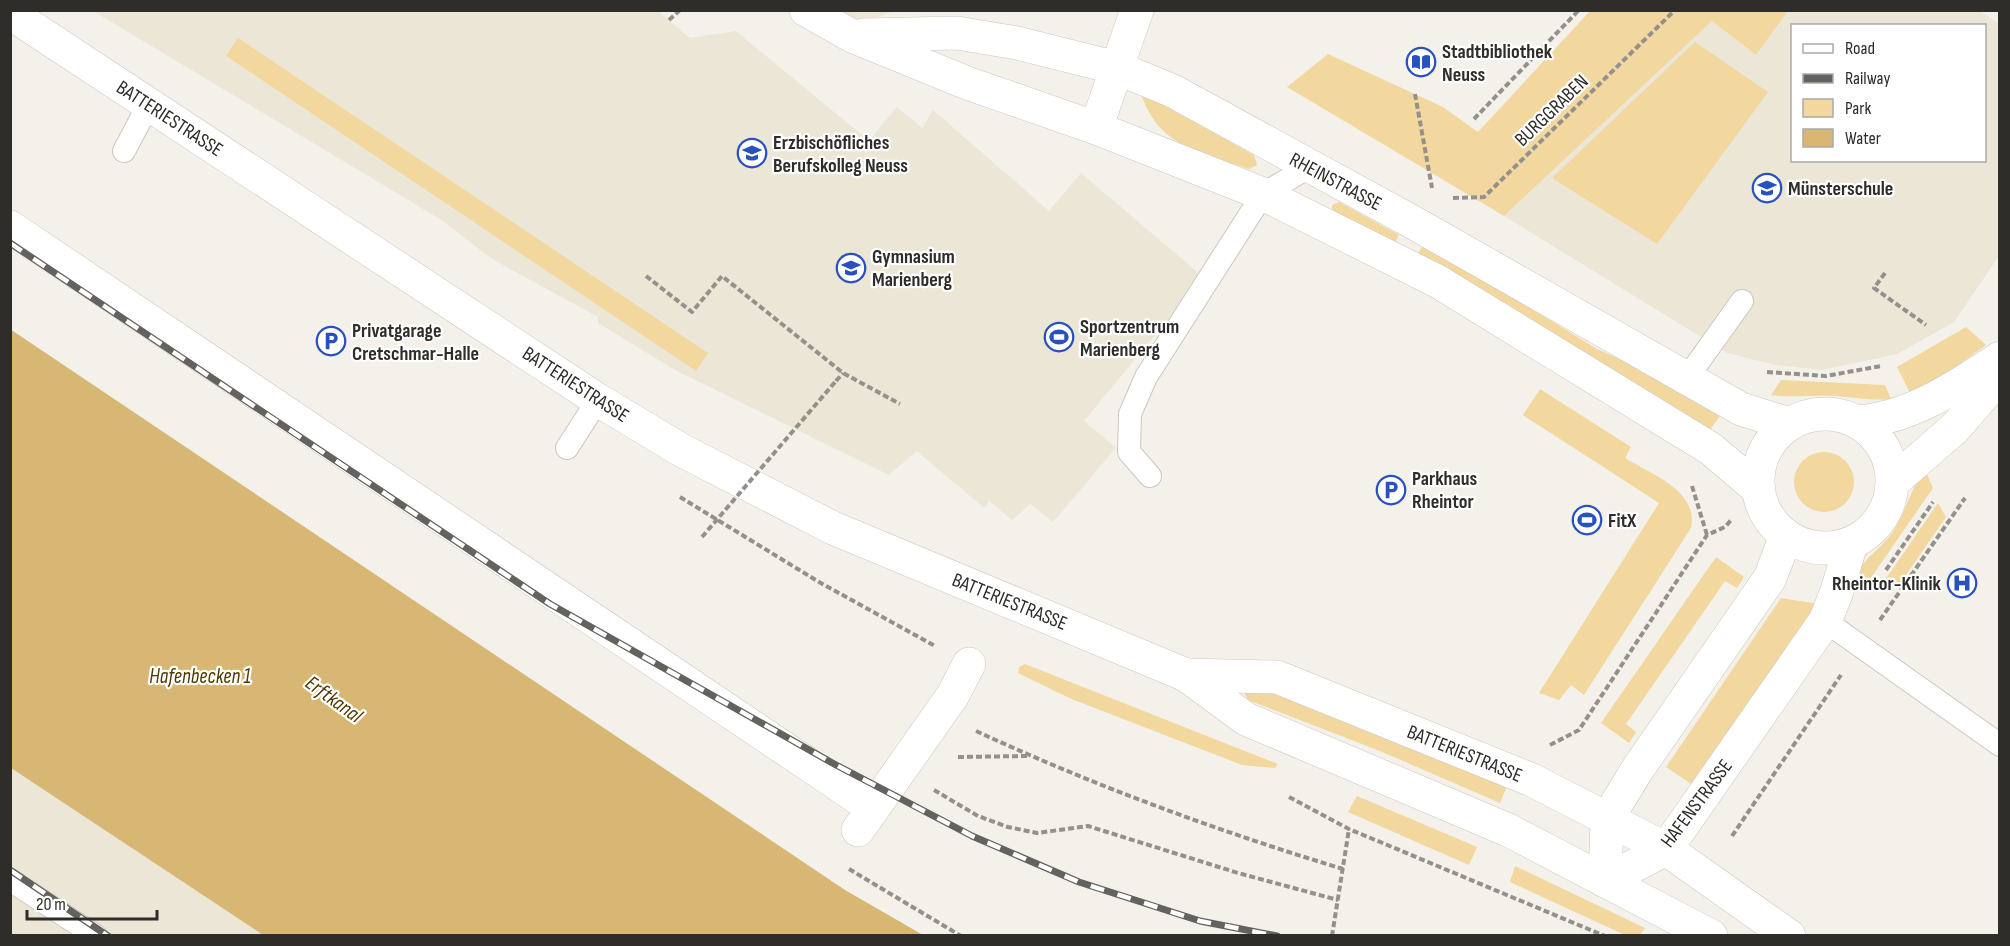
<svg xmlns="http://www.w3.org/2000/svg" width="2010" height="946" viewBox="0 0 2010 946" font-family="'Sofia Sans Condensed',sans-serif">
	<rect width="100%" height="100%" fill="#f4f1ea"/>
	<g fill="#ece6d7" fill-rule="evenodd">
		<path d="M 93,11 L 658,11 L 690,38 L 736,31 L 869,141 L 897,107 L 922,128 L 933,110 L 1049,211 L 1081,173 L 1203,277 L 1084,421 L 1116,448 L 1053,522 L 1030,504 L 1012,520 L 989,501 L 984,508 L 917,451 L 889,475 L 675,370 L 598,323 L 598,317 L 492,259 L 440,219 Z"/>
		<path d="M 818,11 L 895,11 L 846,28 Z"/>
		<path d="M 1788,11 L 1980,11 L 1999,24 L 1999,256 L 1954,322 L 1897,354 L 1822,370 L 1775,365 L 1727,353 L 1504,216 L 1712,21 L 1756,55 ZM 1792,26 L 1984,26 L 1984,160 L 1792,160 Z"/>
		<path d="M 11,768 L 263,935 L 11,935 Z"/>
	</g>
	<g fill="#f2d79f">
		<path d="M 1591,10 L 1788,11 L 1756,55 L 1712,21 L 1504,216 L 1287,87 L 1328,54 L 1443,107 L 1478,132 Z"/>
		<path d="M 238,38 L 708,353 L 696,371 L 226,56 Z"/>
		<path d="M 1695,42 L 1768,92 L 1657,244 L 1552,178 Z"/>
		<path d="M 1147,96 L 1254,155 L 1257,165 L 1249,169 C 1202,153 1161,148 1142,97 Z"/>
		<path d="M 1339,202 L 1399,235 L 1393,246 L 1332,213 L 1332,205 Z"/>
		<path d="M 1422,247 L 1509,295 L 1597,349 L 1631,364 L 1720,416 L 1707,434 L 1415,258 Z"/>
		<path d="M 1966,327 L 1986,345 L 1936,381 L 1910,393 L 1897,367 Z"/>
		<path d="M 1781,380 L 1885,385 L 1891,399 C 1868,401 1855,397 1834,396 C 1813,395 1792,398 1771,395 Z"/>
		<path d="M 1540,389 L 1631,447 L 1625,458 C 1651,474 1699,491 1691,528 L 1584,695 L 1571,685 L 1559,700 L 1539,693 L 1659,503 L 1523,415 Z"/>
		<circle cx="1824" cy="482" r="30"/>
		<path d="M 1925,470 L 1933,488 L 1868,582 L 1853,580 C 1862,559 1880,550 1892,533 C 1906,513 1910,489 1925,470 Z"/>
		<path d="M 1938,503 L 1946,517 L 1899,585 L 1883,583 Z"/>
		<path d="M 1716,557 L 1744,577 L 1737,588 L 1725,581 L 1626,724 L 1636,732 L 1629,743 L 1601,723 Z"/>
		<path d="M 1781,598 L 1819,604 L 1694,786 L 1666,767 Z"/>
		<path d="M 1025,664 L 1278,764 L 1275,768 L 1242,765 L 1069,698 L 1018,673 L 1019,667 Z"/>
		<path d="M 1255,682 L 1508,784 L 1500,803 L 1380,751 L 1248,700 L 1242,689 Z"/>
		<path d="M 1357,796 L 1477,847 L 1469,865 L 1348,812 Z"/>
		<path d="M 1515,866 L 1645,928 L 1640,935 L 1625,935 L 1510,882 Z"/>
	</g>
	<path fill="#d7b773" d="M 10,329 L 845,890 L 923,935 L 263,935 L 11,768 Z"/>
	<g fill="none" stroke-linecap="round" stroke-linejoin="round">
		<g stroke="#cbc7c0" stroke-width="24">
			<g id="lane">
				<path d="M 124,151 L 149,104"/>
				<path d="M 1687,378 L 1742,301"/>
				<path d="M 567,448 L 598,400"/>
				<path d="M 1150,476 L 1129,452 L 1130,414 L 1146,377 L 1263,194 L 1309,167"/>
				<path d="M 1825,621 L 2000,745"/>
				<path d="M 10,880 L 96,936"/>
			</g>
		</g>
		<g stroke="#cbc7c0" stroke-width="34">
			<g id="street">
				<path d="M 806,10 L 852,36 L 967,83 L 1096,128 L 1263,194 L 1437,281 L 1711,449 L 1758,489"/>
				<path d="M 863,35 L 957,33 L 1017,43 L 1117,68 L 1173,91 L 1416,224 L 1741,409 L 1789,424"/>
				<path d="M 1096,128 L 1137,10"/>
				<path d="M 10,227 L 873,808"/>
				<circle cx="1825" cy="481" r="67"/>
				<path d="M 1857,422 C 1911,418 1956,387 2000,358"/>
				<path d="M 1893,482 L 1955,428 L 2000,376"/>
				<path d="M 1786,536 L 1770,578 L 1637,770 L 1607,819 L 1605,881 L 1666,849 L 1825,621 L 1836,594 L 1851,544"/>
				<path d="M 858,830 L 953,695 L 969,664"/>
			</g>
		</g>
		<g stroke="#cbc7c0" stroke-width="34">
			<g id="secondary">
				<path d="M 10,13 L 598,400 L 681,450 L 833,528 L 1186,675 L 1246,719 L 1508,830 L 1711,936"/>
				<path d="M 1186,675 L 1277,677 L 1532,780 L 1666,849 L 1789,936"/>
			</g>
		</g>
		<g stroke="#93918c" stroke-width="4" stroke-dasharray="6 3" stroke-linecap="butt">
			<path d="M 669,20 L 680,10"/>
			<path d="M 1415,94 L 1432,188"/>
			<path d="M 1474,119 L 1579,10"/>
			<path d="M 1453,198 L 1484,197 L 1675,10"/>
			<path d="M 1885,273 L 1874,288 L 1926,325"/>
			<path d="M 646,276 L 692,312 L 722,276 L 843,373 L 900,404"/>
			<path d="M 1767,372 L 1826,376 L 1881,366"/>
			<path d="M 836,381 L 843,373"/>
			<path d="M 1692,486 L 1707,535"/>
			<path d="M 680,497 L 819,582 L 935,646"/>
			<path d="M 1886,570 L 1933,502"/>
			<path d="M 1880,620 L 1965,498"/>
			<path d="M 976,731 C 1095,786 1218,831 1343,869"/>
			<path d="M 1550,745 L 1579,730 L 1707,535 L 1725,527 L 1732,519"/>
			<path d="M 958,757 L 1028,756"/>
			<path d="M 934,790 L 978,816 L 1008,827 L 1037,833 L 1088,826 L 1238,873 L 1338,900"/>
			<path d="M 1289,797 L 1349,829 L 1605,936"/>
			<path d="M 1732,836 L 1841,675"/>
			<path d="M 849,869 L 961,936"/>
			<path d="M 1332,936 L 1349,829"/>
		</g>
		<use href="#lane" stroke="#fff" stroke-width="22"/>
		<use href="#street" stroke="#fff" stroke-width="33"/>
		<use href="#secondary" stroke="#fff" stroke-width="33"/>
		<g stroke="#63625e" stroke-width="7">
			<g id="rail">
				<path d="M 10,243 L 550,604 L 836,765 L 972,836 L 1079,882 L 1200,921 L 1277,936"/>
				<path d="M 10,870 L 108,936"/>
			</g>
		</g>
		<use href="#rail" stroke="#fff" stroke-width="4.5" stroke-dasharray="14" stroke-linecap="butt"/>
		<path stroke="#93918c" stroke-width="4" stroke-dasharray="6 3" stroke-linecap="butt" d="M 702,537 L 836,381"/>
	</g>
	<defs>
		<g id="library-ring" transform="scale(1.5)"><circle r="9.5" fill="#fff" stroke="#2950bf" stroke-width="1.5"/><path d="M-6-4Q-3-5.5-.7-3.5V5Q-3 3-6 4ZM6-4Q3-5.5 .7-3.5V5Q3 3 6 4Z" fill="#2950bf"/></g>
		<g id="school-ring" transform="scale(1.5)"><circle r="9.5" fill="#fff" stroke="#2950bf" stroke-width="1.5"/><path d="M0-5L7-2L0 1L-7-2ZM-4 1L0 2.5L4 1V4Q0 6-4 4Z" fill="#2950bf"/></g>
		<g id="stadium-ring" transform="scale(1.5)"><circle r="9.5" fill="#fff" stroke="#2950bf" stroke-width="1.5"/><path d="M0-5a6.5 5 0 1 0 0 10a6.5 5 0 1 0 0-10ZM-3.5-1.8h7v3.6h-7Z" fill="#2950bf"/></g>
		<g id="parking-ring" transform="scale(1.5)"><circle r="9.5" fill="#fff" stroke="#2950bf" stroke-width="1.5"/><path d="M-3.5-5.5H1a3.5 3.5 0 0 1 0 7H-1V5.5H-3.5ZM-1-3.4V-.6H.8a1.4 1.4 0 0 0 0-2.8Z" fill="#2950bf"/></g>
		<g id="hospital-ring" transform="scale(1.5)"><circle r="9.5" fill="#fff" stroke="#2950bf" stroke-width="1.5"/><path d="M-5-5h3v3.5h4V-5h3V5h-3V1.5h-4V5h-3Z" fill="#2950bf"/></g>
	</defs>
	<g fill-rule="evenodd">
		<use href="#library-ring" x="1421" y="62"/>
		<use href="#school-ring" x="752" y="153"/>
		<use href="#school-ring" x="1767" y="188"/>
		<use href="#school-ring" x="851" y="268"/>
		<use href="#stadium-ring" x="1059" y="337"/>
		<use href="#parking-ring" x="331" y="341"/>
		<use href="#parking-ring" x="1391" y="490"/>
		<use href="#stadium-ring" x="1587" y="520"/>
		<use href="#hospital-ring" x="1962" y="583"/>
	</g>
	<g text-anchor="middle" stroke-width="4.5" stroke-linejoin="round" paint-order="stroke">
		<g font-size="20" font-weight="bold" fill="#2e2d2a" stroke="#fff" text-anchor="start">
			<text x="1442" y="58">Stadtbibliothek<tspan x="1442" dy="23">Neuss</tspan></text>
			<text x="773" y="149">Erzbischöfliches<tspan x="773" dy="23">Berufskolleg Neuss</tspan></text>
			<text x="1788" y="195">Münsterschule</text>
			<text x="872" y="263">Gymnasium<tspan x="872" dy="23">Marienberg</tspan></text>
			<text x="1080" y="333">Sportzentrum<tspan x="1080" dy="23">Marienberg</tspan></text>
			<text x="352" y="337">Privatgarage<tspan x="352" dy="23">Cretschmar-Halle</tspan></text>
			<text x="1412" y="485">Parkhaus<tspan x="1412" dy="23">Rheintor</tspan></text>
			<text x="1608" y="527">FitX</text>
			<text x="1941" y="590" text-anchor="end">Rheintor-Klinik</text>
		</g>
		<g font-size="20" fill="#2e2d2a" stroke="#fff">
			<text transform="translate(1551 110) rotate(-44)" y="7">BURGGRABEN</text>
			<text transform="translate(170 118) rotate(33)" y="7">BATTERIESTRASSE</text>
			<text transform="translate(1336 181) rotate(28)" y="7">RHEINSTRASSE</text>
			<text transform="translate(576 384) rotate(33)" y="7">BATTERIESTRASSE</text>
			<text transform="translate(1010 601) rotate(22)" y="7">BATTERIESTRASSE</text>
			<text transform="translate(1465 753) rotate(22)" y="7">BATTERIESTRASSE</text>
			<text transform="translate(1696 803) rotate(-53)" y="7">HAFENSTRASSE</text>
		</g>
		<g font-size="21" font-style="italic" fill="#4f3900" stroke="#fff">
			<text x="200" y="683">Hafenbecken 1</text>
			<text transform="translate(334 699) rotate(36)" y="7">Erftkanal</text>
		</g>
	</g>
	<rect width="2010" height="946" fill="none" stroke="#2e2d2a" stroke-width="24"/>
	<rect x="1791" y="24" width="195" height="138" fill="#ffffff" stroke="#ababaa" stroke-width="1.5"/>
	<rect x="1803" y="44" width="30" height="9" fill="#ffffff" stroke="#ababaa" stroke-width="1.5"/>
	<text x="1845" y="54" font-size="18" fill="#2e2d2a">Road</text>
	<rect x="1803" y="74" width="30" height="9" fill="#63625e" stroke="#ababaa" stroke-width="1.5"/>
	<text x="1845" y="84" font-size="18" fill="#2e2d2a">Railway</text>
	<rect x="1803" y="99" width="30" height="18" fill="#f2d79f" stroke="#ababaa" stroke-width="1.5"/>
	<text x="1845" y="114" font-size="18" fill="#2e2d2a">Park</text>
	<rect x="1803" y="129" width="30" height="18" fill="#d7b773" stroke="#ababaa" stroke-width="1.5"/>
	<text x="1845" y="144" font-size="18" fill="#2e2d2a">Water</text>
	<path d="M27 910v9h130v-9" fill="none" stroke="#2e2d2a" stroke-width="3"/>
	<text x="36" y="910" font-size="18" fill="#2e2d2a" stroke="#ffffff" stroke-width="4.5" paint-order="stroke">20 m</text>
</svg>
